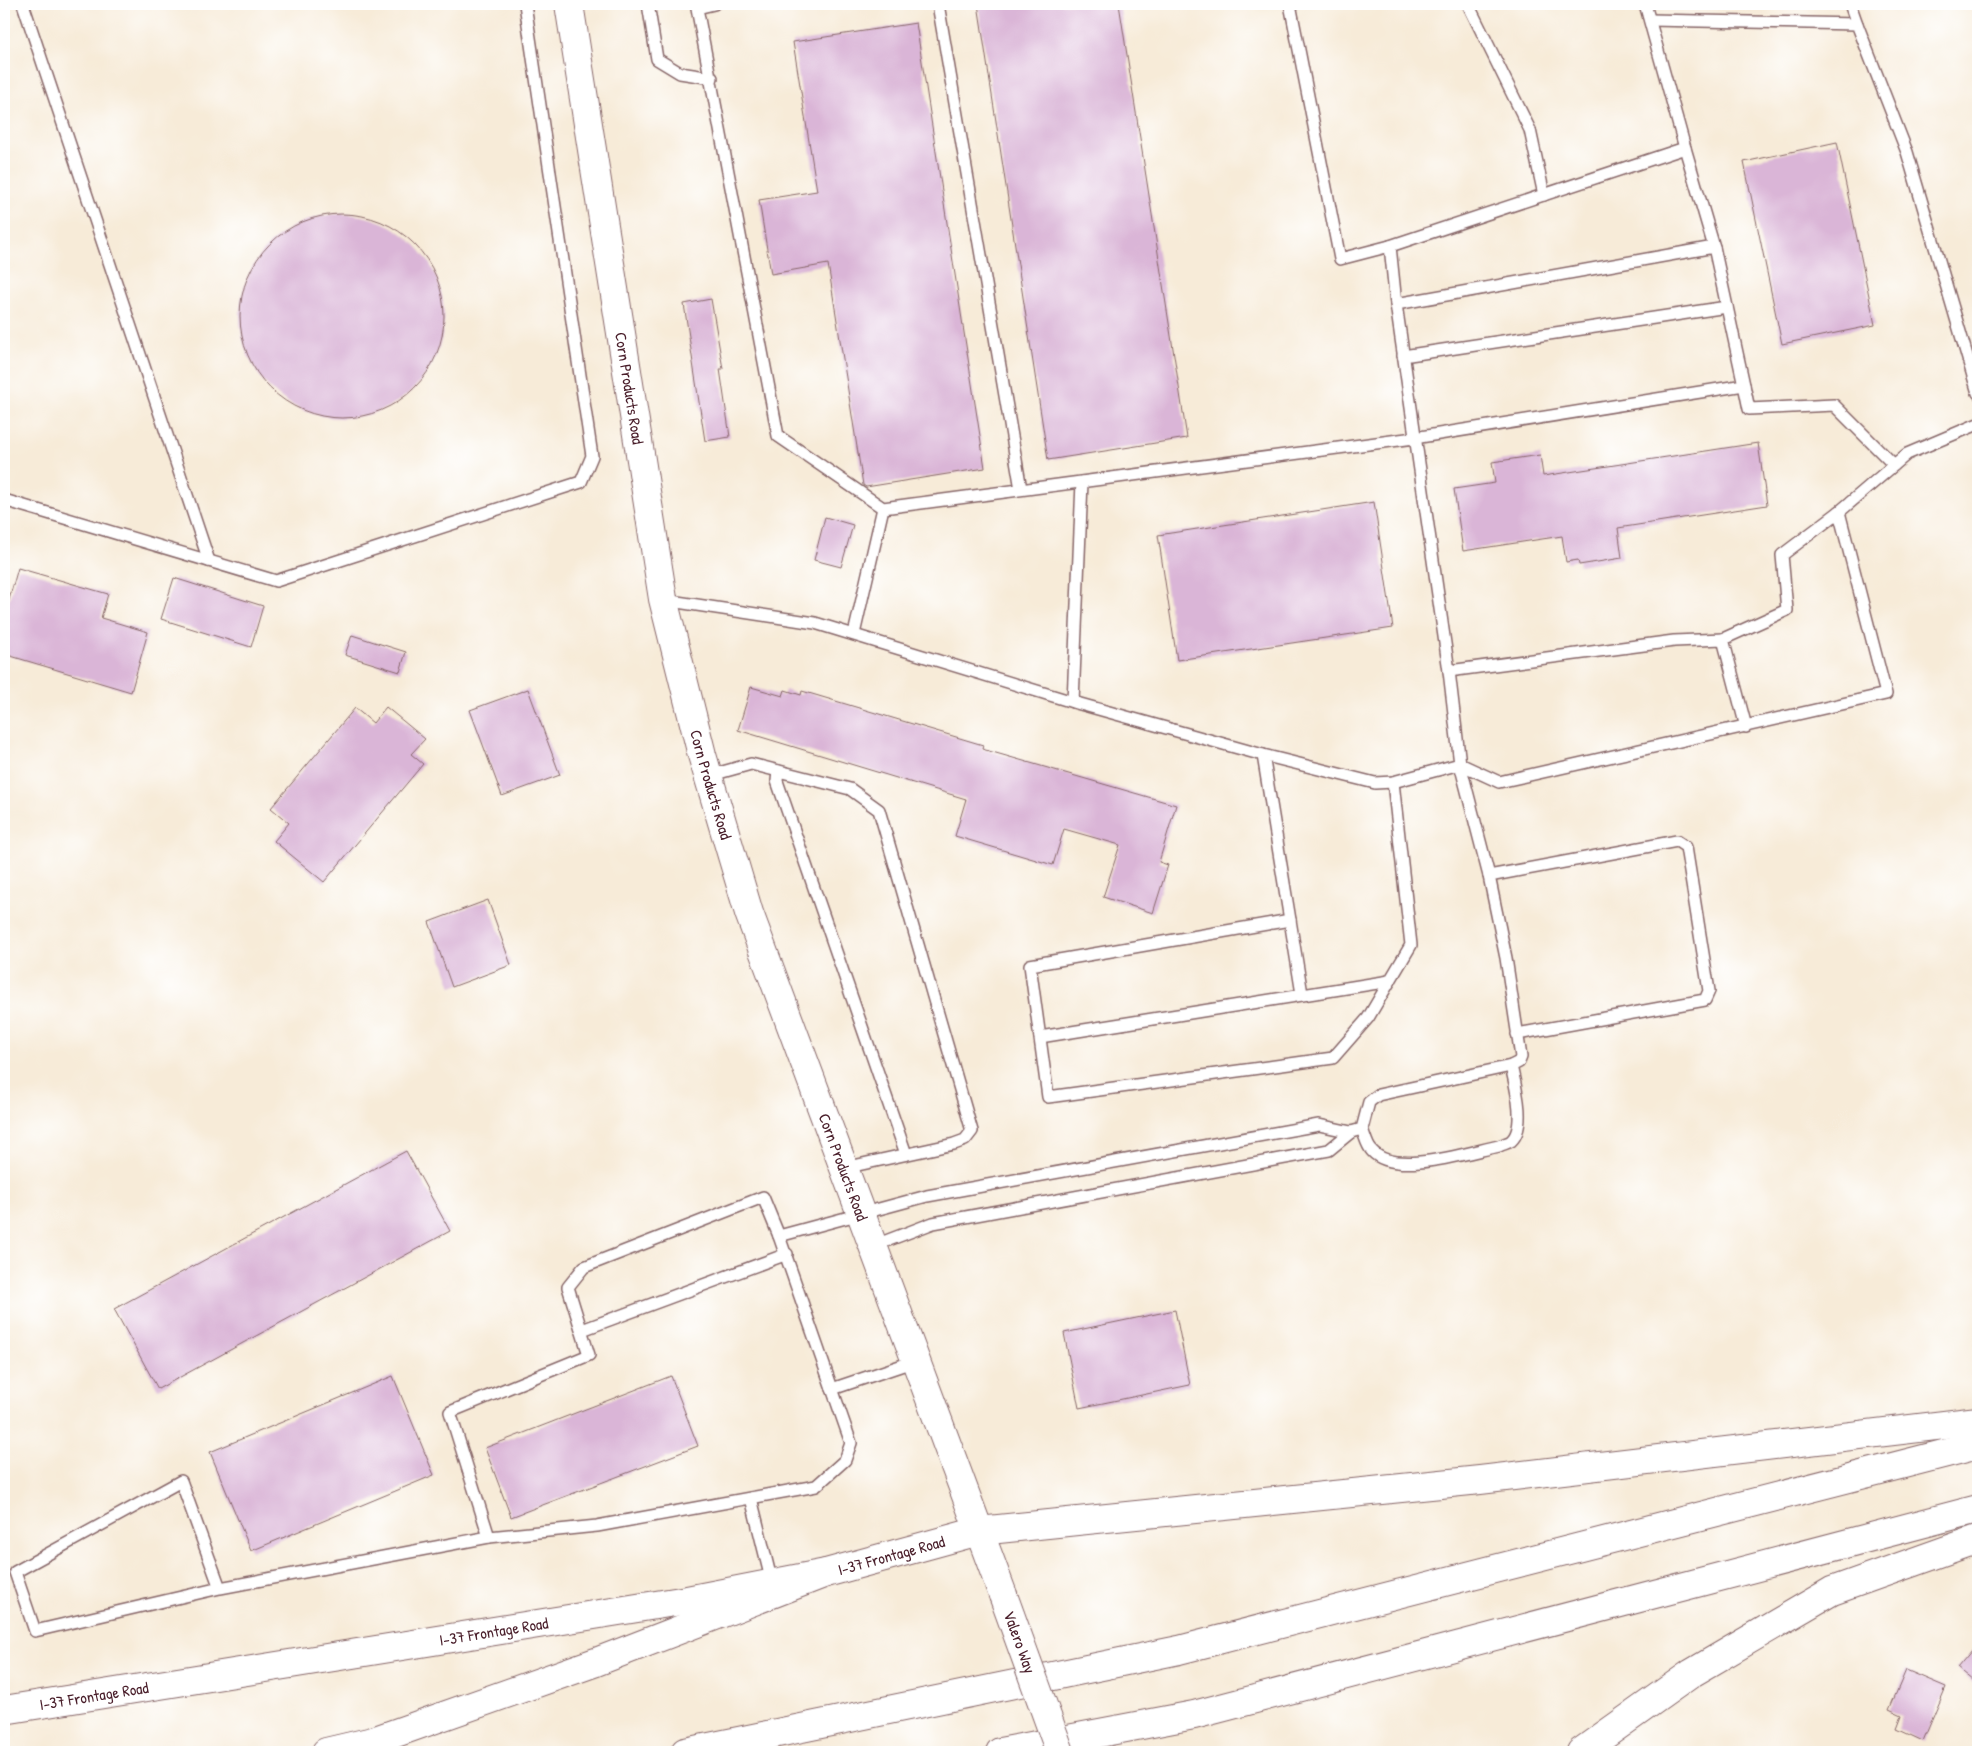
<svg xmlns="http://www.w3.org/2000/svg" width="1982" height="1756" viewBox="0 0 1982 1756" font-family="'Patrick Hand',sans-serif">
	<rect width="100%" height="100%" fill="#fff"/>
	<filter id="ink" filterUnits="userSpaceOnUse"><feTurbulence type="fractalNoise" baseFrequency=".02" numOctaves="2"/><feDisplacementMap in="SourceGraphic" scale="10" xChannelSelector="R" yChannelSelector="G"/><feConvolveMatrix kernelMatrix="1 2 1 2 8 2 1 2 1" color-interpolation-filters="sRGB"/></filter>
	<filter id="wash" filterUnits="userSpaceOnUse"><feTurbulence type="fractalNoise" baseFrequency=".0096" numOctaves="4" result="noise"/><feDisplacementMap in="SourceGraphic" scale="20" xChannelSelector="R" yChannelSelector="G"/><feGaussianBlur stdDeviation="1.12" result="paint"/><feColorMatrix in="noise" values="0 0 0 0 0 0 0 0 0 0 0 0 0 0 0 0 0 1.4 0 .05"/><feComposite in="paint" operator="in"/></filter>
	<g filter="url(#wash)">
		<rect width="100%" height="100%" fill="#f7ebd8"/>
		<g id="blocks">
			<g fill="#dab5d7">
				<path d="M 978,4 L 1119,4 L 1187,438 L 1048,460 Z"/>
				<path d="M 916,23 L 985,468 L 866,487 L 863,485 L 828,264 L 771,274 L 759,200 L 817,191 L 793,42 Z"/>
				<path d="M 1837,142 L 1875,325 L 1782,344 L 1744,162 Z"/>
				<circle cx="342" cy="316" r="102"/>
				<path d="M 711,299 L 723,369 L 720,369 L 730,437 L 705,441 L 684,304 Z"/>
				<path d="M 1758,443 L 1767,505 L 1618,528 L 1622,558 L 1579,565 L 1578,560 L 1566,562 L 1562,536 L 1463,551 L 1454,489 L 1495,483 L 1492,462 L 1540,455 L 1543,476 Z"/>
				<path d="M 1374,502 L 1393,628 L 1177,660 L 1158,535 Z"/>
				<path d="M 825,517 L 853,525 L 841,567 L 814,560 Z"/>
				<path d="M 18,568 L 108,594 L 101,618 L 148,632 L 131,692 L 4,654 L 4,617 Z"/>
				<path d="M 174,578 L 263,606 L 251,647 L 161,619 Z"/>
				<path d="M 352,635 L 406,652 L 400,672 L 345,655 Z"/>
				<path d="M 751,687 L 783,696 L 785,690 L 801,695 L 802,691 L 983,745 L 982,749 L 1176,805 L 1159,862 L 1168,865 L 1153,913 L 1103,897 L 1120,845 L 1064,829 L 1053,865 L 955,836 L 966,799 L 738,730 Z"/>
				<path d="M 528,689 L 560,775 L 502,796 L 470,710 Z"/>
				<path d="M 386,707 L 425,739 L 411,754 L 423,764 L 324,882 L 274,841 L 289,823 L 271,808 L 355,708 L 373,723 Z"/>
				<path d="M 488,900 L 511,965 L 452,987 L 429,922 Z"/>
				<path d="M 406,1151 L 450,1231 L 158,1389 L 114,1309 Z"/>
				<path d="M 1175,1310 L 1190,1385 L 1079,1408 L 1064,1333 Z"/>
				<path d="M 393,1376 L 434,1475 L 251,1551 L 210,1452 Z"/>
				<path d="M 671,1376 L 698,1446 L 511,1517 L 485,1448 Z"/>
				<path d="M 1978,1643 L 1978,1685 L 1957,1668 Z"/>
				<path d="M 1906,1670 L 1946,1687 L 1923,1741 L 1897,1729 L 1902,1716 L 1889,1710 Z"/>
			</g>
		</g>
	</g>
	<g filter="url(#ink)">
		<use href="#blocks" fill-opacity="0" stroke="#876668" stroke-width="1"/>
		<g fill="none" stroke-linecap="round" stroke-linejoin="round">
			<g stroke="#876668" stroke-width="14">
				<g id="lane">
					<path d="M 23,4 L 209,561"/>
					<path d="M 648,4 L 657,59 L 680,73 L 712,78"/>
					<path d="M 714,4 L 697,8 L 778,436 L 883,508 L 1414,438 L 1744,385 L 1714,247 L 1685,148"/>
					<path d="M 938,4 L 1021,489"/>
					<path d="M 1290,4 L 1340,259 L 1390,246"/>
					<path d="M 1468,4 L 1530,130 L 1544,195"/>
					<path d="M 1850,4 L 1857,24"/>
					<path d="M 1650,20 L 1857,24 L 1907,152 L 1978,393"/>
					<path d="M 1396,304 L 1714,247"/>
					<path d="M 1403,356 L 1727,307"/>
					<path d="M 1744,385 L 1749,409 L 1834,405 L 1894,465"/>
					<path d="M 4,500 L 276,581 L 581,482 L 592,456 L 525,4"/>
					<path d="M 664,600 L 815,623 L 1073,702 L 1263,755 L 1375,783 L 1393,782 L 1460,764 L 1449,671 L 1396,304 L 1390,246 L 1685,148 L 1645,4"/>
					<path d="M 854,634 L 883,508"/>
					<path d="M 1723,639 L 1787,610 L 1782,555 L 1839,512"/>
					<path d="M 1449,671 L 1674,641 L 1723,639 L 1746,727"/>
					<path d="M 1073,702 L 1082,482"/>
					<path d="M 1263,755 L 1290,920 L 1030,965 L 1048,1097 L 1333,1058 L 1368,1018 L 1411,945 L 1393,782"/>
					<path d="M 1460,764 L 1499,782 L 1886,694 L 1839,512 L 1907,454 L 1978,424"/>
					<path d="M 1460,764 L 1489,876"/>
					<path d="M 778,771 L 777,781 L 906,1154"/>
					<path d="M 708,776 L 751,764 L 850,789 L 879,810 L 972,1131 L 965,1140 L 954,1144 L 844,1168"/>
					<path d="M 1290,920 L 1302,994"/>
					<path d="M 1040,1037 L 1390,981"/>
					<path d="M 1362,1129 C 1365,1136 1367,1146 1372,1151 C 1395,1177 1469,1152 1499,1146 C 1503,1144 1508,1143 1511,1141 C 1527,1127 1515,1084 1511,1066"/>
					<path d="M 873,1246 L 933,1223 L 1329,1150 L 1351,1132 L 1362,1129 L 1369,1102 L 1378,1095 L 1511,1066 L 1519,1062 L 1521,1057 L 1506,958 L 1489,876 L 1677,841 L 1686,847 L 1709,991 L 1705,1000 L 1517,1034"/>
					<path d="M 582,1330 L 787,1254"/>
					<path d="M 832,1389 L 915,1361"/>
					<path d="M 751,1498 L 772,1583"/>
					<path d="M 489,1537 L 450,1412 L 589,1355 L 568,1287 L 584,1267 L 763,1197 L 779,1236"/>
					<path d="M 220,1588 L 181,1481 L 15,1572 L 35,1631 L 220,1588 L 489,1537 L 597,1526 L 816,1486 L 845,1460 L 851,1443 L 779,1236 L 927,1196 L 1319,1125 L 1351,1132"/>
				</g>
			</g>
			<g stroke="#876668" stroke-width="30">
				<g id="secondary">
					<path id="s1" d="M 569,4 L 663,599 L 702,755 L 749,913 L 1003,1595"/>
					<path id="s2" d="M 4,1710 L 687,1600 L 826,1573 L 979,1531"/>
				</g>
			</g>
			<g stroke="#876668" stroke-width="30">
				<g id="highway">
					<path d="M 979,1531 L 1480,1480 L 1978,1421"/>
					<path d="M 326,1752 L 373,1741 L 596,1662 L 826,1573"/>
					<path d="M 685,1752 L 1179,1650 L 1978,1445"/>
					<path d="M 1000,1752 L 1194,1715 L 1978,1509"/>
					<path d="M 1581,1752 L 1692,1673 L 1832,1591 L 1978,1539"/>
				</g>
			</g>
			<use href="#lane" stroke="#fff" stroke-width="11"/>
			<use href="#secondary" stroke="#fff" stroke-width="28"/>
			<use href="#highway" stroke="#fff" stroke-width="28"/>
			<g stroke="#876668" stroke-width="30" stroke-linecap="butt">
				<g id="secondary-bridge">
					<path id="s3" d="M 1003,1595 L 1060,1752"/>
				</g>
			</g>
			<use href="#secondary-bridge" stroke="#fff" stroke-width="28"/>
		</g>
	</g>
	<g text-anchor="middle" stroke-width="5" stroke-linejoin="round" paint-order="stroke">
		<g font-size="16" fill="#4a1f2b" stroke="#fff">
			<text dy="6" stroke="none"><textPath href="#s1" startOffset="389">Corn Products Road</textPath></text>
			<text dy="6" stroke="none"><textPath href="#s1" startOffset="794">Corn Products Road</textPath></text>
			<text dy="6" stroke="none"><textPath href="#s1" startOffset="1199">Corn Products Road</textPath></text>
			<text dy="6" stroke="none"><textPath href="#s2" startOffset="901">I-37 Frontage Road</textPath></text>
			<text dy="6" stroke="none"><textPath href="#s2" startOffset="496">I-37 Frontage Road</textPath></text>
			<text dy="6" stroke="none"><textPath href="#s3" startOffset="50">Valero Way</textPath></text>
			<text dy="6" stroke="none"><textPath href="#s2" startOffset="91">I-37 Frontage Road</textPath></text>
		</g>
	</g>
	<rect width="1982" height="1756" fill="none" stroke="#fff" stroke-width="20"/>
</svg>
